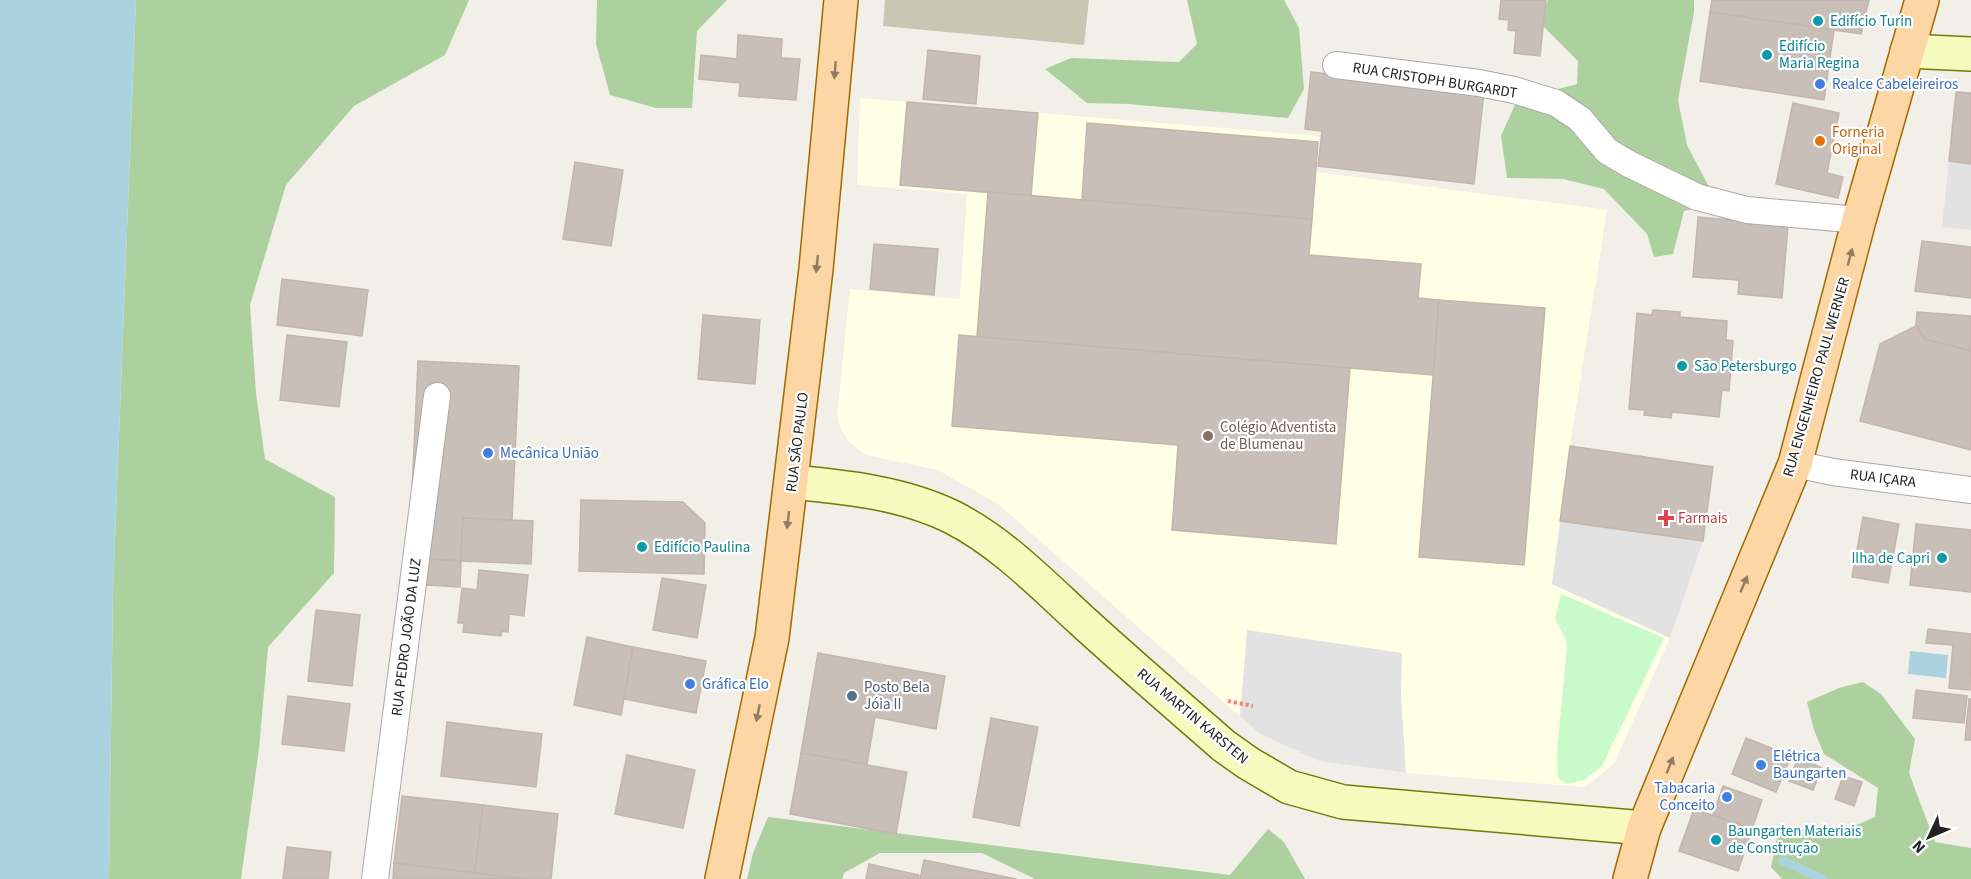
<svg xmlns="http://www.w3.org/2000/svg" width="1971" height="879" viewBox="0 0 1971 879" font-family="'Source Sans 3',sans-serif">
	<rect width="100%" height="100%" fill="#f2efe9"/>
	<path fill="#ffffe5" d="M 860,98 L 1319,136 L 1317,172 L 1607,210 L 1570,446 L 1552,584 L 1670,638 L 1614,764 L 1585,787 L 1406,773 L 1319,761 L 1260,734 L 998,504 L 938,470 L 866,455 L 849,442 L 841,429 L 837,416 L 850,289 L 960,299 L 967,194 L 857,185 Z"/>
	<path fill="#c7c7b4" d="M 885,0 L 1089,0 L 1084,45 L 883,26 Z"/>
	<g fill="#add19e">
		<path d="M 136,0 L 469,0 L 445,55 L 354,106 L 286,185 L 250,305 L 256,393 L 265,459 L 335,497 L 334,573 L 268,647 L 259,749 L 241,879 L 109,879 L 113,590 Z"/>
		<path d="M 597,0 L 727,0 L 697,31 L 692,108 L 656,108 L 610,95 L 596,44 Z"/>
		<path d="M 1187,0 L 1284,0 L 1299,28 L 1304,89 L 1288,118 L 1128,104 L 1087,103 L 1045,69 L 1071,58 L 1179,62 L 1197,44 Z"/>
		<path d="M 1548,0 L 1694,0 L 1694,12 L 1678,100 L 1687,145 L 1718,204 L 1684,211 L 1673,254 L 1654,257 L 1647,234 L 1604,189 L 1563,179 L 1507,178 L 1501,136 L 1517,100 L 1577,84 L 1578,61 L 1539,22 Z"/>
		<path d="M 1863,682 L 1881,694 L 1915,739 L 1909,773 L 1935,842 L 1971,848 L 1971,879 L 1782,879 L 1771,867 L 1779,827 L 1838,833 L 1875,817 L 1878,788 L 1824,754 L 1814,730 L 1807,702 L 1839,688 Z"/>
		<path d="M 768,817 L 1230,875 L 1268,829 L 1284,842 L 1305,879 L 1035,879 L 982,853 L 880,853 L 844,873 L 842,879 L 747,879 L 753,853 Z"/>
	</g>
	<path fill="#c8facc" d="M 1561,594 L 1664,638 L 1602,766 L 1584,780 L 1567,784 L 1558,778 L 1557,751 L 1567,647 L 1565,637 L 1555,619 Z"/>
	<g fill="#e2e2e2">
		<path d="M 1949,161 L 1971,164 L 1971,230 L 1942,227 Z"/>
		<path d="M 1560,521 L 1703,541 L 1670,638 L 1552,584 Z"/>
		<path d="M 1247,630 L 1402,653 L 1401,695 L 1406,773 L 1319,761 L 1260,734 L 1240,716 Z"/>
	</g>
	<g fill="#aad3df">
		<path d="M 0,0 L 136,0 L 113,590 L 109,879 L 0,879 Z"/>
		<path d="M 1910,651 L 1948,655 L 1946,678 L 1908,674 Z"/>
	</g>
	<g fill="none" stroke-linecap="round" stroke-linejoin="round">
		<path stroke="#aad3df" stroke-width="9" d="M 1783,861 L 1823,879"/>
	</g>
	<g fill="#c7bfb8" stroke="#c4b6ab" stroke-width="1.5">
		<path d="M 1501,0 L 1546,0 L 1540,56 L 1514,53 L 1516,31 L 1508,30 L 1509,20 L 1499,19 Z"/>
		<path d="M 1712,0 L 1869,0 L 1861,34 L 1710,12 Z"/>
		<path d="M 1710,12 L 1834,30 L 1824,100 L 1700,81 Z"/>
		<path d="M 738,35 L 782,39 L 781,58 L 800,59 L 796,100 L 739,96 L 740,83 L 699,79 L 701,55 L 737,59 Z"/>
		<path d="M 928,50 L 980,56 L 976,104 L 923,99 Z"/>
		<path d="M 1311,72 L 1484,92 L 1474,184 L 1318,166 L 1322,131 L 1305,129 Z"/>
		<path d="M 1956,92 L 1971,93 L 1971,164 L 1949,161 Z"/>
		<path d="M 907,102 L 1038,113 L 1031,196 L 900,185 Z"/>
		<path d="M 1793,103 L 1839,113 L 1827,173 L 1843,177 L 1838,198 L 1776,184 Z"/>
		<path d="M 1087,123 L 1318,142 L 1312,219 L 1082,200 Z"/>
		<path d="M 575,162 L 623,170 L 611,246 L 563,239 Z"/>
		<path d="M 988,192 L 1312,219 L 1309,255 L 1421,264 L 1418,298 L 1439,300 L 1433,375 L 977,337 Z"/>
		<path d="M 1698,217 L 1788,225 L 1782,298 L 1738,294 L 1739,280 L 1693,277 Z"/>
		<path d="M 1922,241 L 1971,247 L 1971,298 L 1915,291 Z"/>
		<path d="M 874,244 L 938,249 L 934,295 L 870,289 Z"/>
		<path d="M 282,279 L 368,290 L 362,336 L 277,325 Z"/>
		<path d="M 1439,300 L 1545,308 L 1524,565 L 1419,557 Z"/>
		<path d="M 1653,310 L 1680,312 L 1680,317 L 1727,321 L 1726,340 L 1733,341 L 1729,391 L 1722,390 L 1719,417 L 1672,412 L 1671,418 L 1644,415 L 1645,410 L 1629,409 L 1637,313 L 1652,315 Z"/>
		<path d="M 1917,312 L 1971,316 L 1971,351 L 1925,339 L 1916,326 Z"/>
		<path d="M 703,315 L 760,320 L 755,384 L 698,379 Z"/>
		<path d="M 1916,326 L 1925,339 L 1971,351 L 1971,450 L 1860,421 L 1880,344 Z"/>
		<path d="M 287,335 L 347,342 L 339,407 L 280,400 Z"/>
		<path d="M 959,335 L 1350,368 L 1336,544 L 1172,530 L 1178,445 L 952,426 Z"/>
		<path d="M 418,361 L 519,366 L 512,520 L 463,518 L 461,561 L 409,558 Z"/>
		<path d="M 1570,446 L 1713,467 L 1703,541 L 1560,521 Z"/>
		<path d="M 581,500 L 683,502 L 705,523 L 704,574 L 579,571 Z"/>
		<path d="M 1863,517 L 1899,524 L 1888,583 L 1852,577 Z"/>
		<path d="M 463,518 L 533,521 L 531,564 L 461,561 Z"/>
		<path d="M 1916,524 L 1971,530 L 1971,592 L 1910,585 Z"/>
		<path d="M 409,558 L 461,561 L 460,587 L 408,584 Z"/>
		<path d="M 479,570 L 528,575 L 524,616 L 509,614 L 508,632 L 502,631 L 501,636 L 463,632 L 464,623 L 458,623 L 462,588 L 477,590 Z"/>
		<path d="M 662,578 L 706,585 L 697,638 L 653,630 Z"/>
		<path d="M 316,610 L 360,615 L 352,686 L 308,681 Z"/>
		<path d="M 1928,629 L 1971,634 L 1970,690 L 1949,688 L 1953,645 L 1926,643 Z"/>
		<path d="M 587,637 L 633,647 L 621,715 L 574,705 Z"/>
		<path d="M 633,647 L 706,661 L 696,713 L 624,699 Z"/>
		<path d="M 818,653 L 945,676 L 936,729 L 875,717 L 867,764 L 801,753 Z"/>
		<path d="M 1916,690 L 1967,696 L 1964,723 L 1913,718 Z"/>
		<path d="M 288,696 L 350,704 L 344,751 L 282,744 Z"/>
		<path d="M 1969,699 L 1971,699 L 1971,740 L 1965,740 Z"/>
		<path d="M 991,718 L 1038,727 L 1019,826 L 973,817 Z"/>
		<path d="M 447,722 L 542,734 L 536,787 L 441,776 Z"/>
		<path d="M 1746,738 L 1791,756 L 1776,792 L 1732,774 Z"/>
		<path d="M 801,753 L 907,772 L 896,834 L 790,814 Z"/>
		<path d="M 627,755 L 695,770 L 683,828 L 615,814 Z"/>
		<path d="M 1798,758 L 1822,768 L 1813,790 L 1789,781 Z"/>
		<path d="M 1843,776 L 1862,782 L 1854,806 L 1835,799 Z"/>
		<path d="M 1723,786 L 1762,800 L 1752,829 L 1713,815 Z"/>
		<path d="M 402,796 L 483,805 L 475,873 L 394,863 Z"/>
		<path d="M 483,805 L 558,814 L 551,879 L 529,879 L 475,873 Z"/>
		<path d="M 1694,809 L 1752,829 L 1738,871 L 1679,851 Z"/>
		<path d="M 287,847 L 331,852 L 328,879 L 283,879 Z"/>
		<path d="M 924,860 L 1016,879 L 920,879 Z"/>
		<path d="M 394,863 L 475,873 L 529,879 L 393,879 Z"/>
		<path d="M 869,864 L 919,875 L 918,879 L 866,879 Z"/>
	</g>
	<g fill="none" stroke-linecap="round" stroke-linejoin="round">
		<g stroke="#a9a9a9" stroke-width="28">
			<g id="street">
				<path d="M 1336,65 L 1479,83 L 1514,90 L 1556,103 L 1580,119 L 1607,151 L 1629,164 L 1697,197 L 1747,210 L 1859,220"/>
				<path d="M 1795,464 L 1833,472 L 1971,490"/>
				<path d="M 375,879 L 437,396"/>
			</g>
		</g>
		<g stroke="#707d05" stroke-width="36">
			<g id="secondary">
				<path d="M 1907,51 L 1971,54"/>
				<path d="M 792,482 C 846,487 903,493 952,517 C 1000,541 1041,583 1080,619 C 1127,662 1176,704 1224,746 L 1248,763 L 1289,787 L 1343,802 L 1644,828"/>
			</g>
		</g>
		<g stroke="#a06b00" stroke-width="36">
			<g id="primary">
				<path d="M 722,879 L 772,638 L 816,269 L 841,0"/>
				<path d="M 1630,879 L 1644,828 L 1795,464 L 1859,220 L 1922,0"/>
			</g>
		</g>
		<path stroke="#fa8072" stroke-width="4" stroke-dasharray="3 3" stroke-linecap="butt" d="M 1228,701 L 1253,706"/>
		<use href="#street" stroke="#fff" stroke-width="26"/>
		<use href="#secondary" stroke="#f7fabf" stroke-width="33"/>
		<use href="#primary" stroke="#fcd6a4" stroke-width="33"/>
	</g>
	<defs><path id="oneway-solid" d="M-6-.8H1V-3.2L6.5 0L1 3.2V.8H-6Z" transform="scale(1.5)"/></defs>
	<g fill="#8f7c63">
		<use href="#oneway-solid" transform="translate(835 70) rotate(95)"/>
		<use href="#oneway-solid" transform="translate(1850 257) rotate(-75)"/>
		<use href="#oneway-solid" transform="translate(817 264) rotate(96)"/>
		<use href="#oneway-solid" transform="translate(788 520) rotate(97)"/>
		<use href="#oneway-solid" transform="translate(1744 584) rotate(-67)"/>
		<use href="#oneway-solid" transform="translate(758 713) rotate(101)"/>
		<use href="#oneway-solid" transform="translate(1670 765) rotate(-68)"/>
	</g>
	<g fill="#0f9aa8" stroke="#fff" stroke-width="2">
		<circle cx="1818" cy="21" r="6"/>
		<circle cx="1767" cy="55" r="6"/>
		<circle cx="1682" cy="366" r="6"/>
		<circle cx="642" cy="547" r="6"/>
		<circle cx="1942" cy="558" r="6"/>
		<circle cx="1716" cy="840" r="6"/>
	</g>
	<g fill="#3f7fe0" stroke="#fff" stroke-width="2">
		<circle cx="1820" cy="84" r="6"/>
		<circle cx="488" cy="453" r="6"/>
		<circle cx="690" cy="684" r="6"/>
		<circle cx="1761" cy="765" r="6"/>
		<circle cx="1727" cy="797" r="6"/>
	</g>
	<circle fill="#e8710a" stroke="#fff" stroke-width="2" cx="1820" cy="141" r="6"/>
	<circle fill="#8d6e63" stroke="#fff" stroke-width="2" cx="1208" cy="436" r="6"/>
	<path fill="#e0444e" stroke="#fff" stroke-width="2" d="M1663 509h6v6h6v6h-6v6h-6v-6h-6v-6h6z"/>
	<circle fill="#5c6f8a" stroke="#fff" stroke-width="2" cx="852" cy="696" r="6"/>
	<g text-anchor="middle" stroke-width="4.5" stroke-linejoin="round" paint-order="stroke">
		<g font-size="15" fill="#0d838f" stroke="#fff" text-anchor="start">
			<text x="1830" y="26">Edifício Turin</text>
			<text x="1779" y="51">Edifício<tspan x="1779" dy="17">Maria Regina</tspan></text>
			<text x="1694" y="371">São Petersburgo</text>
			<text x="654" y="552">Edifício Paulina</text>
			<text x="1930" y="563" text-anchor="end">Ilha de Capri</text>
			<text x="1728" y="836">Baungarten Materiais<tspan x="1728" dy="17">de Construção</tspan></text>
		</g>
		<g font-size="15" fill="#222" stroke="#fff">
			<text transform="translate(1435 80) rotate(9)" y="5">RUA CRISTOPH BURGARDT</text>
			<text transform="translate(1816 377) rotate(-74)" y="5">RUA ENGENHEIRO PAUL WERNER</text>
			<text transform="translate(797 442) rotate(-83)" y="5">RUA SÃO PAULO</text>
			<text transform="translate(1883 478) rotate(7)" y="5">RUA IÇARA</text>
			<text transform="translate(406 637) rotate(-83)" y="5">RUA PEDRO JOÃO DA LUZ</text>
			<text transform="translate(1193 716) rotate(40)" y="5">RUA MARTIN KARSTEN</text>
		</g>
		<g font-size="15" fill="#366cbe" stroke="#fff" text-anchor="start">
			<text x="1832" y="89">Realce Cabeleireiros</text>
			<text x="500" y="458">Mecânica União</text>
			<text x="702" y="689">Gráfica Elo</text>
			<text x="1773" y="761">Elétrica<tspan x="1773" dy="17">Baungarten</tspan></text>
			<text x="1715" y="793" text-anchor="end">Tabacaria<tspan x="1715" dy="17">Conceito</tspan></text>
		</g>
		<g font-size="15" fill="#c56008" stroke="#fff" text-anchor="start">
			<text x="1832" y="137">Forneria<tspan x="1832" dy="17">Original</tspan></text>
		</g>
		<g font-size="15" fill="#785e54" stroke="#fff" text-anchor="start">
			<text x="1220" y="432">Colégio Adventista<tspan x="1220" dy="17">de Blumenau</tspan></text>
		</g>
		<g font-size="15" fill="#be3a42" stroke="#fff" text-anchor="start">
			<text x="1678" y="523">Farmais</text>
		</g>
		<g font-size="15" fill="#4e5e75" stroke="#fff" text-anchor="start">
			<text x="864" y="692">Posto Bela<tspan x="864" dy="17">Jóia II</tspan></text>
		</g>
	</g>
	<g transform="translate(1929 837) rotate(226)" stroke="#ffffff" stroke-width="4.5" paint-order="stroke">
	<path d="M0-4.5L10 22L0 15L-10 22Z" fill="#222222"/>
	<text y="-9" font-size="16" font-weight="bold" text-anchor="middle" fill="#222222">N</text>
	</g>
</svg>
